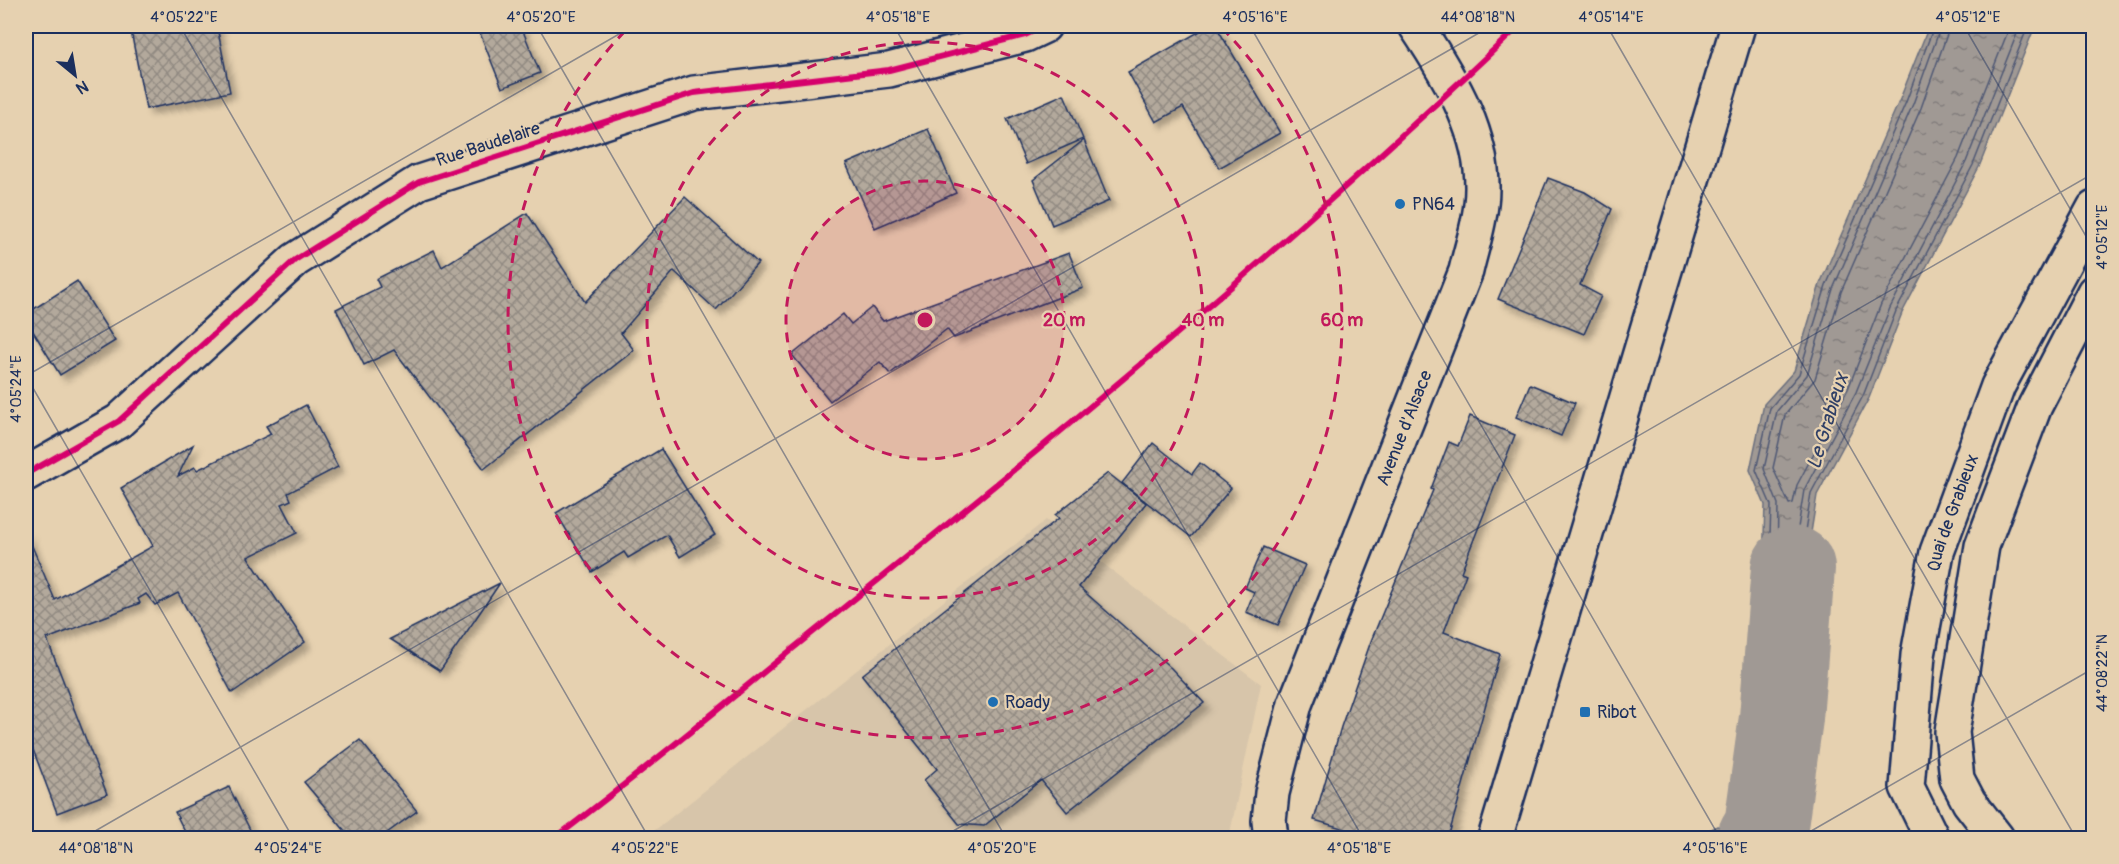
<svg xmlns="http://www.w3.org/2000/svg" width="2119" height="864" viewBox="0 0 2119 864" font-family="Pangolin,sans-serif">
	<defs>
		<pattern id="water-ripples" width="26" height="14" patternUnits="userSpaceOnUse" patternTransform="scale(1.5)"><rect width="26" height="14" fill="#a09994"/><path d="M2 4q2-2 4 0t4 0M15 11q2-2 4 0t4 0" fill="none" stroke="#827d7c"/></pattern>
		<pattern id="building-cross-hatch" width="8" height="8" patternUnits="userSpaceOnUse" patternTransform="scale(1.5)"><rect width="8" height="8" fill="#b3a99c"/><path d="M0 0l8 8M0 8l8-8" fill="none" stroke="#918a82"/></pattern>
		<filter id="shadow"><feDropShadow dx="5.5" dy="5.5" stdDeviation="3" flood-color="#0004"/></filter>
	</defs>
	<rect width="100%" height="100%" fill="#e6d1b0"/>
	<filter id="ink" filterUnits="userSpaceOnUse"><feTurbulence type="fractalNoise" baseFrequency=".0167" numOctaves="2"/><feDisplacementMap in="SourceGraphic" scale="12" xChannelSelector="R" yChannelSelector="G"/><feConvolveMatrix kernelMatrix="1 2 1 2 8 2 1 2 1" color-interpolation-filters="sRGB"/></filter>
	<g filter="url(#ink)">
		<path fill="#d7c5aa" d="M 1046,520 L 1261,684 L 1229,838 L 645,838 Z"/>
		<g fill="url(#water-ripples)" stroke="#6b6f7e" stroke-width="1.5">
			<path d="M 1929,26 L 2035,26 L 1979,167 L 1902,313 L 1869,398 L 1817,495 L 1793,645 L 1783,683 L 1775,653 L 1763,565 L 1765,505 L 1750,470 L 1764,404 L 1794,371 L 1820,284 L 1900,99 Z"/>
			<path d="M 1717,826 L 1740,838 L 1763,831 L 1763,838 L 1694,838 Z"/>
		</g>
		<g fill="none" stroke-linecap="round" stroke-linejoin="round">
			<g stroke="#505974" stroke-width="1.5">
				<path d="M 1934,26 L 1906,102 L 1826,286 L 1799,374 L 1770,408 L 1756,470 L 1771,505 L 1769,564 L 1782,650 L 1787,644 L 1811,493 L 1863,396 L 1896,311 L 1973,165 L 2028,26"/>
				<path d="M 1941,26 L 1913,104 L 1833,289 L 1807,375 L 1777,411 L 1764,469 L 1778,504 L 1777,564 L 1783,599 L 1787,597 L 1804,490 L 1856,392 L 1890,308 L 1966,162 L 2020,26"/>
				<path d="M 1950,26 L 1921,108 L 1841,292 L 1815,379 L 1785,415 L 1773,468 L 1789,504 L 1793,503 L 1797,485 L 1848,389 L 1881,304 L 1958,158 L 2010,26"/>
			</g>
			<path stroke="#a09994" stroke-width="84" d="M 1759,838 L 1766,826 L 1781,718 L 1793,568"/>
		</g>
		<g fill="url(#building-cross-hatch)" stroke="#1b2f5e" stroke-width="1.5" filter="url(#shadow)">
			<path d="M 159,26 L 217,26 L 230,92 L 146,109 L 131,31 Z"/>
			<path d="M 477,26 L 521,26 L 540,73 L 502,88 Z"/>
			<path d="M 1209,26 L 1216,26 L 1280,133 L 1219,168 L 1183,107 L 1156,122 L 1128,72 Z"/>
			<path d="M 1064,94 L 1083,139 L 1026,164 L 1007,119 Z"/>
			<path d="M 928,129 L 956,193 L 875,228 L 846,164 Z"/>
			<path d="M 1084,140 L 1109,201 L 1052,225 L 1033,180 Z"/>
			<path d="M 1548,178 L 1585,192 L 1612,209 L 1580,285 L 1601,296 L 1584,334 L 1498,299 Z"/>
			<path d="M 685,197 L 758,263 L 716,310 L 674,271 L 621,333 L 634,350 L 484,469 L 394,350 L 364,365 L 336,309 L 380,287 L 376,279 L 434,250 L 442,267 L 527,213 L 585,302 Z"/>
			<path d="M 1069,253 L 1083,288 L 954,338 L 947,329 L 890,374 L 880,362 L 830,401 L 792,355 L 843,314 L 851,324 L 872,307 L 883,321 Z"/>
			<path d="M 77,281 L 115,341 L 60,375 L 26,320 L 26,314 Z"/>
			<path d="M 1530,384 L 1575,403 L 1561,436 L 1516,417 Z"/>
			<path d="M 306,405 L 338,467 L 288,493 L 291,500 L 282,504 L 297,533 L 248,557 L 305,642 L 232,693 L 178,593 L 155,605 L 146,594 L 138,599 L 140,603 L 47,639 L 107,794 L 57,813 L 26,731 L 26,532 L 55,600 L 153,546 L 121,488 L 193,445 L 178,476 L 195,467 L 197,470 L 271,434 L 266,426 Z"/>
			<path d="M 1470,416 L 1515,435 L 1461,572 L 1466,574 L 1444,632 L 1500,654 L 1448,838 L 1376,838 L 1314,820 L 1341,727 L 1371,641 L 1433,490 L 1431,489 L 1449,442 L 1458,446 Z"/>
			<path d="M 1153,443 L 1192,474 L 1200,463 L 1231,488 L 1191,537 L 1122,483 Z"/>
			<path d="M 661,449 L 715,535 L 680,557 L 667,535 L 628,558 L 624,552 L 592,572 L 556,513 Z"/>
			<path d="M 1108,473 L 1146,503 L 1079,587 L 1171,668 L 1204,703 L 1067,812 L 1041,780 L 984,826 L 959,824 L 924,780 L 937,769 L 862,675 L 1059,518 L 1055,515 Z"/>
			<path d="M 1263,547 L 1305,565 L 1278,625 L 1246,612 L 1254,592 L 1245,588 Z"/>
			<path d="M 500,583 L 440,671 L 390,639 Z"/>
			<path d="M 360,740 L 417,811 L 380,838 L 351,838 L 304,782 Z"/>
			<path d="M 229,787 L 254,838 L 188,838 L 175,812 Z"/>
		</g>
		<g fill="none" stroke-linecap="round" stroke-linejoin="round">
			<g stroke="#1b2f5e" stroke-width="38">
				<path id="street" d="M 26,474 L 119,421 L 295,260 L 419,182 L 694,93 L 889,70 L 1025,35 L 1044,26"/>
			</g>
			<g stroke="#1b2f5e" stroke-width="38">
				<g id="secondary">
					<path id="s1" d="M 1271,838 L 1269,821 L 1272,793 L 1295,704 L 1466,271 C 1471,249 1479,226 1481,204 C 1489,140 1450,77 1416,26"/>
					<path d="M 1495,838 L 1738,26"/>
				</g>
			</g>
			<g stroke="#1b2f5e" stroke-width="38">
				<g id="primary">
					<path id="s2" d="M 1932,838 L 1907,787 L 1918,655 L 1937,552 L 1998,386 L 2094,208"/>
					<path d="M 1997,838 L 1969,802 L 1957,779 L 1952,732 L 1982,546 L 2035,406 L 2094,292"/>
				</g>
			</g>
			<use href="#street" stroke="#e6d1b0" stroke-width="33"/>
			<use href="#secondary" stroke="#e6d1b0" stroke-width="33"/>
			<use href="#primary" stroke="#e6d1b0" stroke-width="33"/>
			<g stroke="#1b2f5e" stroke-width="7">
				<path id="rail" d="M 555,838 C 651,766 743,688 837,613 C 1071,426 1302,233 1519,26"/>
			</g>
			<use href="#rail" stroke="#e6d1b0" stroke-width="4.5" stroke-dasharray="14" stroke-linecap="butt"/>
			<g stroke="#e6d1b0" stroke-width="10">
				<g id="cycleway">
					<path d="M 26,474 L 119,421 L 295,260 L 419,182 L 694,93 L 889,70 L 1025,35 L 1044,26"/>
					<path d="M 555,838 C 651,766 743,688 837,613 C 1071,426 1302,233 1519,26"/>
				</g>
			</g>
			<use href="#cycleway" stroke="#d6006c" stroke-width="6"/>
		</g>
	</g>
	<path fill="none" stroke="#1b2f5e" stroke-width="1.5" stroke-opacity="0.45" d="M 180,26 L 649,838M 537,26 L 1006,838M 894,26 L 1363,838M 1250,26 L 1720,838M 1607,26 L 2076,838M 1964,26 L 2094,250M 26,376 L 293,838M 26,376 L 633,26M 83,838 L 1491,26M 941,838 L 2094,173M 1799,838 L 2094,668"/>
	<circle cx="925" cy="320" r="139" fill="#c2185b" fill-opacity=".12"/>
	<g fill="none" stroke="#c2185b" stroke-width="3" stroke-dasharray="10 8">
		<circle cx="925" cy="320" r="139"/>
		<circle cx="925" cy="320" r="278"/>
		<path d="M1222 28A417 417 0 1 1 628 28"/>
	</g>
	<g fill="#1f6fb2" stroke="#e6d1b0" stroke-width="2">
		<circle cx="1400" cy="204" r="6"/>
		<circle cx="993" cy="702" r="6"/>
		<rect x="1579" y="706" width="12" height="12" rx="3"/>
	</g>
	<g text-anchor="middle" stroke-width="4.5" stroke-linejoin="round" paint-order="stroke">
		<g font-size="18" fill="#1b2f5e" stroke="#e6d1b0">
			<text transform="translate(488 144) rotate(-18)" y="6">Rue Baudelaire</text>
			<text dy="6" stroke="none"><textPath href="#s1" startOffset="434">Avenue d'Alsace</textPath></text>
			<text dy="6" stroke="none"><textPath href="#s2" startOffset="336">Quai de Grabieux</textPath></text>
		</g>
		<g font-size="18" fill="#1b2f5e" stroke="#e6d1b0" text-anchor="start">
			<text x="1412" y="210">PN64</text>
			<text x="1005" y="708">Roady</text>
			<text x="1597" y="718">Ribot</text>
		</g>
		<g font-size="20" font-style="italic" fill="#2f3f66" stroke="#e6d1b0">
			<text transform="translate(1827 421) rotate(-73)" y="7">Le Grabieux</text>
		</g>
	</g>
	<circle cx="925" cy="320" r="9" fill="#c2185b" stroke="#e6d1b0" stroke-width="3"/>
	<g font-size="18" text-anchor="middle" font-weight="bold" fill="#c2185b" stroke="#e6d1b0" stroke-width="4.5" stroke-linejoin="round" paint-order="stroke">
		<text x="1064" y="326">20 m</text>
		<text x="1203" y="326">40 m</text>
		<text x="1342" y="326">60 m</text>
	</g>
	<rect width="2119" height="864" fill="none" stroke="#e6d1b0" stroke-width="66"/>
	<g transform="translate(75 75) rotate(150)" stroke="#e6d1b0" stroke-width="4.5" paint-order="stroke">
	<path d="M0-4.5L10 22L0 15L-10 22Z" fill="#1b2f5e"/>
	<text y="-9" font-size="16" font-weight="bold" text-anchor="middle" fill="#1b2f5e">N</text>
	</g>
	<rect x="33" y="33" width="2053" height="798" fill="none" stroke="#1b2f5e" stroke-width="2"/>
	<g font-size="15" text-anchor="middle" fill="#1b2f5e">
		<text x="184" y="22">4°05'22"E</text>
		<text x="541" y="22">4°05'20"E</text>
		<text x="898" y="22">4°05'18"E</text>
		<text x="1255" y="22">4°05'16"E</text>
		<text x="1478" y="22">44°08'18"N</text>
		<text x="1611" y="22">4°05'14"E</text>
		<text x="1968" y="22">4°05'12"E</text>
		<text transform="translate(2102 237) rotate(-90)" y="5">4°05'12"E</text>
		<text transform="translate(16 389) rotate(-90)" y="5">4°05'24"E</text>
		<text transform="translate(2102 673) rotate(-90)" y="5">44°08'22"N</text>
		<text x="96" y="853">44°08'18"N</text>
		<text x="288" y="853">4°05'24"E</text>
		<text x="645" y="853">4°05'22"E</text>
		<text x="1002" y="853">4°05'20"E</text>
		<text x="1359" y="853">4°05'18"E</text>
		<text x="1715" y="853">4°05'16"E</text>
	</g>
</svg>
